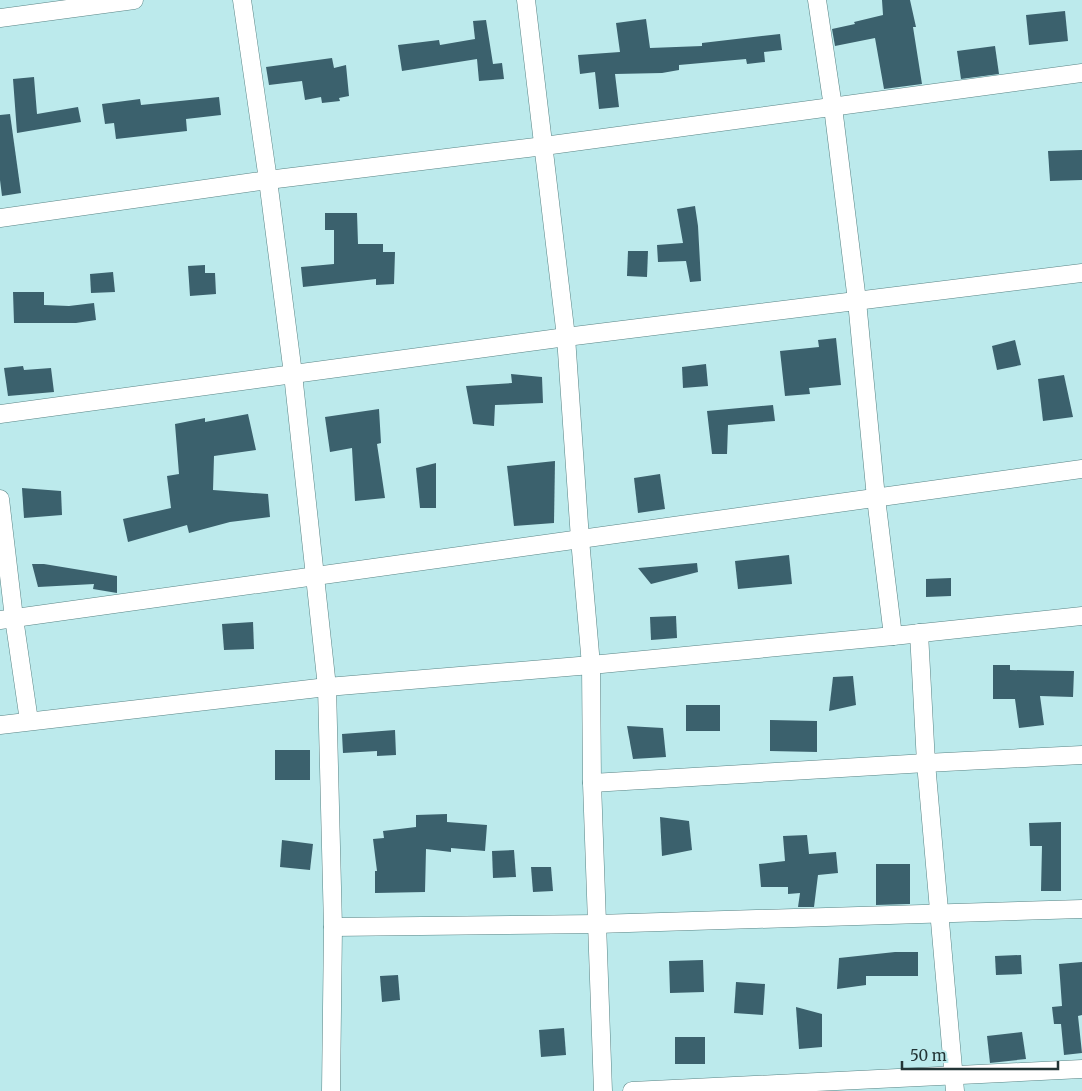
<svg xmlns="http://www.w3.org/2000/svg" width="1082" height="1091" viewBox="0 0 1082 1091" font-family="Merriweather,serif">
	<rect width="100%" height="100%" fill="#bceaec"/>
	<g fill="#3b616d">
		<path d="M 882,0 L 910,0 L 916,27 L 913,27 L 922,84 L 884,89 L 875,38 L 835,46 L 832,29 L 855,24 L 854,22 L 883,15 Z"/>
		<path d="M 1065,11 L 1068,41 L 1029,45 L 1026,15 Z"/>
		<path d="M 646,19 L 650,48 L 702,46 L 702,43 L 780,34 L 782,50 L 764,52 L 765,62 L 747,64 L 746,59 L 679,65 L 679,70 L 662,73 L 615,74 L 619,107 L 599,109 L 595,72 L 580,74 L 578,55 L 620,52 L 616,23 Z"/>
		<path d="M 486,20 L 493,64 L 502,63 L 504,79 L 479,81 L 477,59 L 402,71 L 398,45 L 439,40 L 440,45 L 475,39 L 473,21 Z"/>
		<path d="M 995,46 L 999,74 L 961,79 L 957,51 Z"/>
		<path d="M 332,58 L 334,68 L 346,65 L 349,96 L 339,98 L 340,101 L 322,103 L 321,97 L 305,100 L 302,81 L 269,85 L 266,67 Z"/>
		<path d="M 34,77 L 37,114 L 78,107 L 81,122 L 17,133 L 13,79 Z"/>
		<path d="M 219,97 L 221,115 L 186,119 L 187,131 L 116,139 L 114,123 L 105,124 L 102,104 L 140,99 L 141,105 Z"/>
		<path d="M 10,114 L 21,193 L 2,196 L 0,180 L 0,115 Z"/>
		<path d="M 1082,150 L 1082,180 L 1050,181 L 1048,151 Z"/>
		<path d="M 695,206 L 698,226 L 701,281 L 690,282 L 686,261 L 658,262 L 657,245 L 683,243 L 677,209 Z"/>
		<path d="M 325,213 L 357,213 L 358,244 L 383,244 L 383,252 L 395,252 L 394,284 L 376,285 L 376,279 L 303,287 L 301,267 L 334,264 L 334,230 L 325,230 Z"/>
		<path d="M 628,251 L 648,251 L 647,277 L 627,276 Z"/>
		<path d="M 205,265 L 205,273 L 215,273 L 216,294 L 190,296 L 188,266 Z"/>
		<path d="M 113,272 L 115,292 L 91,293 L 90,274 Z"/>
		<path d="M 13,292 L 44,292 L 44,305 L 69,306 L 94,303 L 96,320 L 76,323 L 14,323 Z"/>
		<path d="M 836,338 L 841,385 L 809,388 L 810,394 L 785,396 L 780,351 L 819,347 L 818,340 Z"/>
		<path d="M 1015,340 L 1021,365 L 997,370 L 992,346 Z"/>
		<path d="M 706,364 L 708,386 L 683,388 L 682,367 Z"/>
		<path d="M 23,366 L 24,370 L 51,368 L 54,392 L 8,396 L 4,368 Z"/>
		<path d="M 511,374 L 542,377 L 543,403 L 495,405 L 494,426 L 473,424 L 466,386 L 512,383 Z"/>
		<path d="M 1064,375 L 1073,417 L 1043,421 L 1038,379 Z"/>
		<path d="M 773,405 L 775,421 L 728,425 L 727,454 L 712,454 L 707,411 Z"/>
		<path d="M 379,409 L 381,443 L 377,444 L 385,498 L 355,501 L 352,448 L 330,452 L 325,417 Z"/>
		<path d="M 248,414 L 256,450 L 214,456 L 213,490 L 268,494 L 270,517 L 230,522 L 189,533 L 187,525 L 128,542 L 123,519 L 171,508 L 167,476 L 179,474 L 175,424 L 205,418 L 205,422 Z"/>
		<path d="M 555,461 L 554,523 L 514,526 L 507,466 Z"/>
		<path d="M 436,463 L 436,508 L 420,508 L 416,468 Z"/>
		<path d="M 660,474 L 665,509 L 638,513 L 634,478 Z"/>
		<path d="M 22,488 L 61,491 L 62,515 L 24,518 Z"/>
		<path d="M 789,555 L 792,584 L 738,589 L 735,561 Z"/>
		<path d="M 697,563 L 698,572 L 651,584 L 638,568 Z"/>
		<path d="M 32,564 L 44,564 L 117,576 L 117,593 L 93,589 L 94,584 L 38,587 Z"/>
		<path d="M 951,578 L 951,596 L 926,597 L 926,579 Z"/>
		<path d="M 676,616 L 677,638 L 651,640 L 650,617 Z"/>
		<path d="M 253,622 L 254,649 L 224,650 L 222,624 Z"/>
		<path d="M 993,665 L 1010,665 L 1010,670 L 1074,671 L 1073,697 L 1040,696 L 1044,725 L 1019,728 L 1015,699 L 993,699 Z"/>
		<path d="M 853,676 L 856,705 L 829,711 L 833,677 Z"/>
		<rect x="686" y="705" width="34" height="26"/>
		<path d="M 770,720 L 817,721 L 817,752 L 770,751 Z"/>
		<path d="M 627,726 L 663,728 L 666,757 L 633,759 Z"/>
		<path d="M 395,730 L 396,755 L 377,756 L 377,751 L 343,753 L 342,734 Z"/>
		<rect x="275" y="750" width="35" height="30"/>
		<path d="M 447,814 L 447,822 L 487,825 L 485,851 L 451,848 L 451,852 L 426,849 L 425,892 L 375,893 L 375,871 L 377,871 L 373,839 L 384,838 L 383,831 L 416,827 L 416,815 Z"/>
		<path d="M 660,817 L 689,821 L 692,850 L 662,856 Z"/>
		<path d="M 1061,822 L 1061,891 L 1041,891 L 1042,846 L 1030,846 L 1029,823 Z"/>
		<path d="M 807,835 L 809,854 L 836,852 L 838,873 L 818,875 L 814,907 L 798,907 L 800,893 L 788,894 L 788,887 L 761,887 L 759,864 L 785,861 L 783,836 Z"/>
		<path d="M 282,840 L 313,844 L 310,870 L 280,867 Z"/>
		<path d="M 514,850 L 516,877 L 493,878 L 492,851 Z"/>
		<path d="M 876,864 L 910,864 L 910,904 L 876,905 Z"/>
		<path d="M 531,867 L 551,867 L 553,891 L 533,892 Z"/>
		<path d="M 895,952 L 918,952 L 918,976 L 866,976 L 866,985 L 837,989 L 839,958 Z"/>
		<path d="M 1021,955 L 1022,974 L 996,975 L 995,956 Z"/>
		<path d="M 703,960 L 704,992 L 670,993 L 669,961 Z"/>
		<path d="M 1082,962 L 1082,1015 L 1078,1016 L 1082,1053 L 1064,1055 L 1061,1024 L 1054,1024 L 1052,1007 L 1062,1006 L 1059,964 Z"/>
		<path d="M 398,975 L 400,1000 L 382,1002 L 380,976 Z"/>
		<path d="M 736,982 L 765,984 L 763,1015 L 734,1013 Z"/>
		<path d="M 796,1007 L 822,1014 L 822,1047 L 799,1049 Z"/>
		<path d="M 564,1028 L 566,1055 L 541,1057 L 539,1030 Z"/>
		<path d="M 1022,1032 L 1026,1059 L 990,1063 L 987,1036 Z"/>
		<rect x="675" y="1037" width="30" height="27"/>
	</g>
	<g fill="none" stroke-linecap="round" stroke-linejoin="round">
		<g stroke="#598485" stroke-width="19">
			<g id="street">
				<path d="M 242,0 L 268,180 L 293,374 L 327,687 L 333,927 L 331,1091"/>
				<path d="M 526,0 L 566,337 L 580,539 L 591,665 L 592,783 L 603,1091"/>
				<path d="M 817,0 L 833,107 L 857,301 L 876,498 L 893,636"/>
				<path d="M 0,18 L 134,0"/>
				<path d="M 0,218 L 268,180 L 544,146 L 1082,73"/>
				<path d="M 0,414 L 566,337 L 1082,273"/>
				<path d="M 0,499 L 14,618 L 29,721"/>
				<path d="M 0,620 L 1082,469"/>
				<path d="M 919,633 L 926,763 L 955,1091"/>
				<path d="M 0,725 L 327,687 L 591,665 L 893,636 L 1082,616"/>
				<path d="M 592,783 L 926,763 L 1082,755"/>
				<path d="M 333,927 L 597,924 L 1082,909"/>
				<path d="M 632,1091 L 1082,1069"/>
			</g>
		</g>
		<use href="#street" stroke="#fff" stroke-width="18"/>
	</g>
	<path d="M902 1061v8h156v-8" fill="none" stroke="#223435" stroke-width="2.5"/>
	<text x="910" y="1061" font-size="15" fill="#223435" stroke="#bceaec" stroke-width="4" paint-order="stroke">50 m</text>
</svg>
